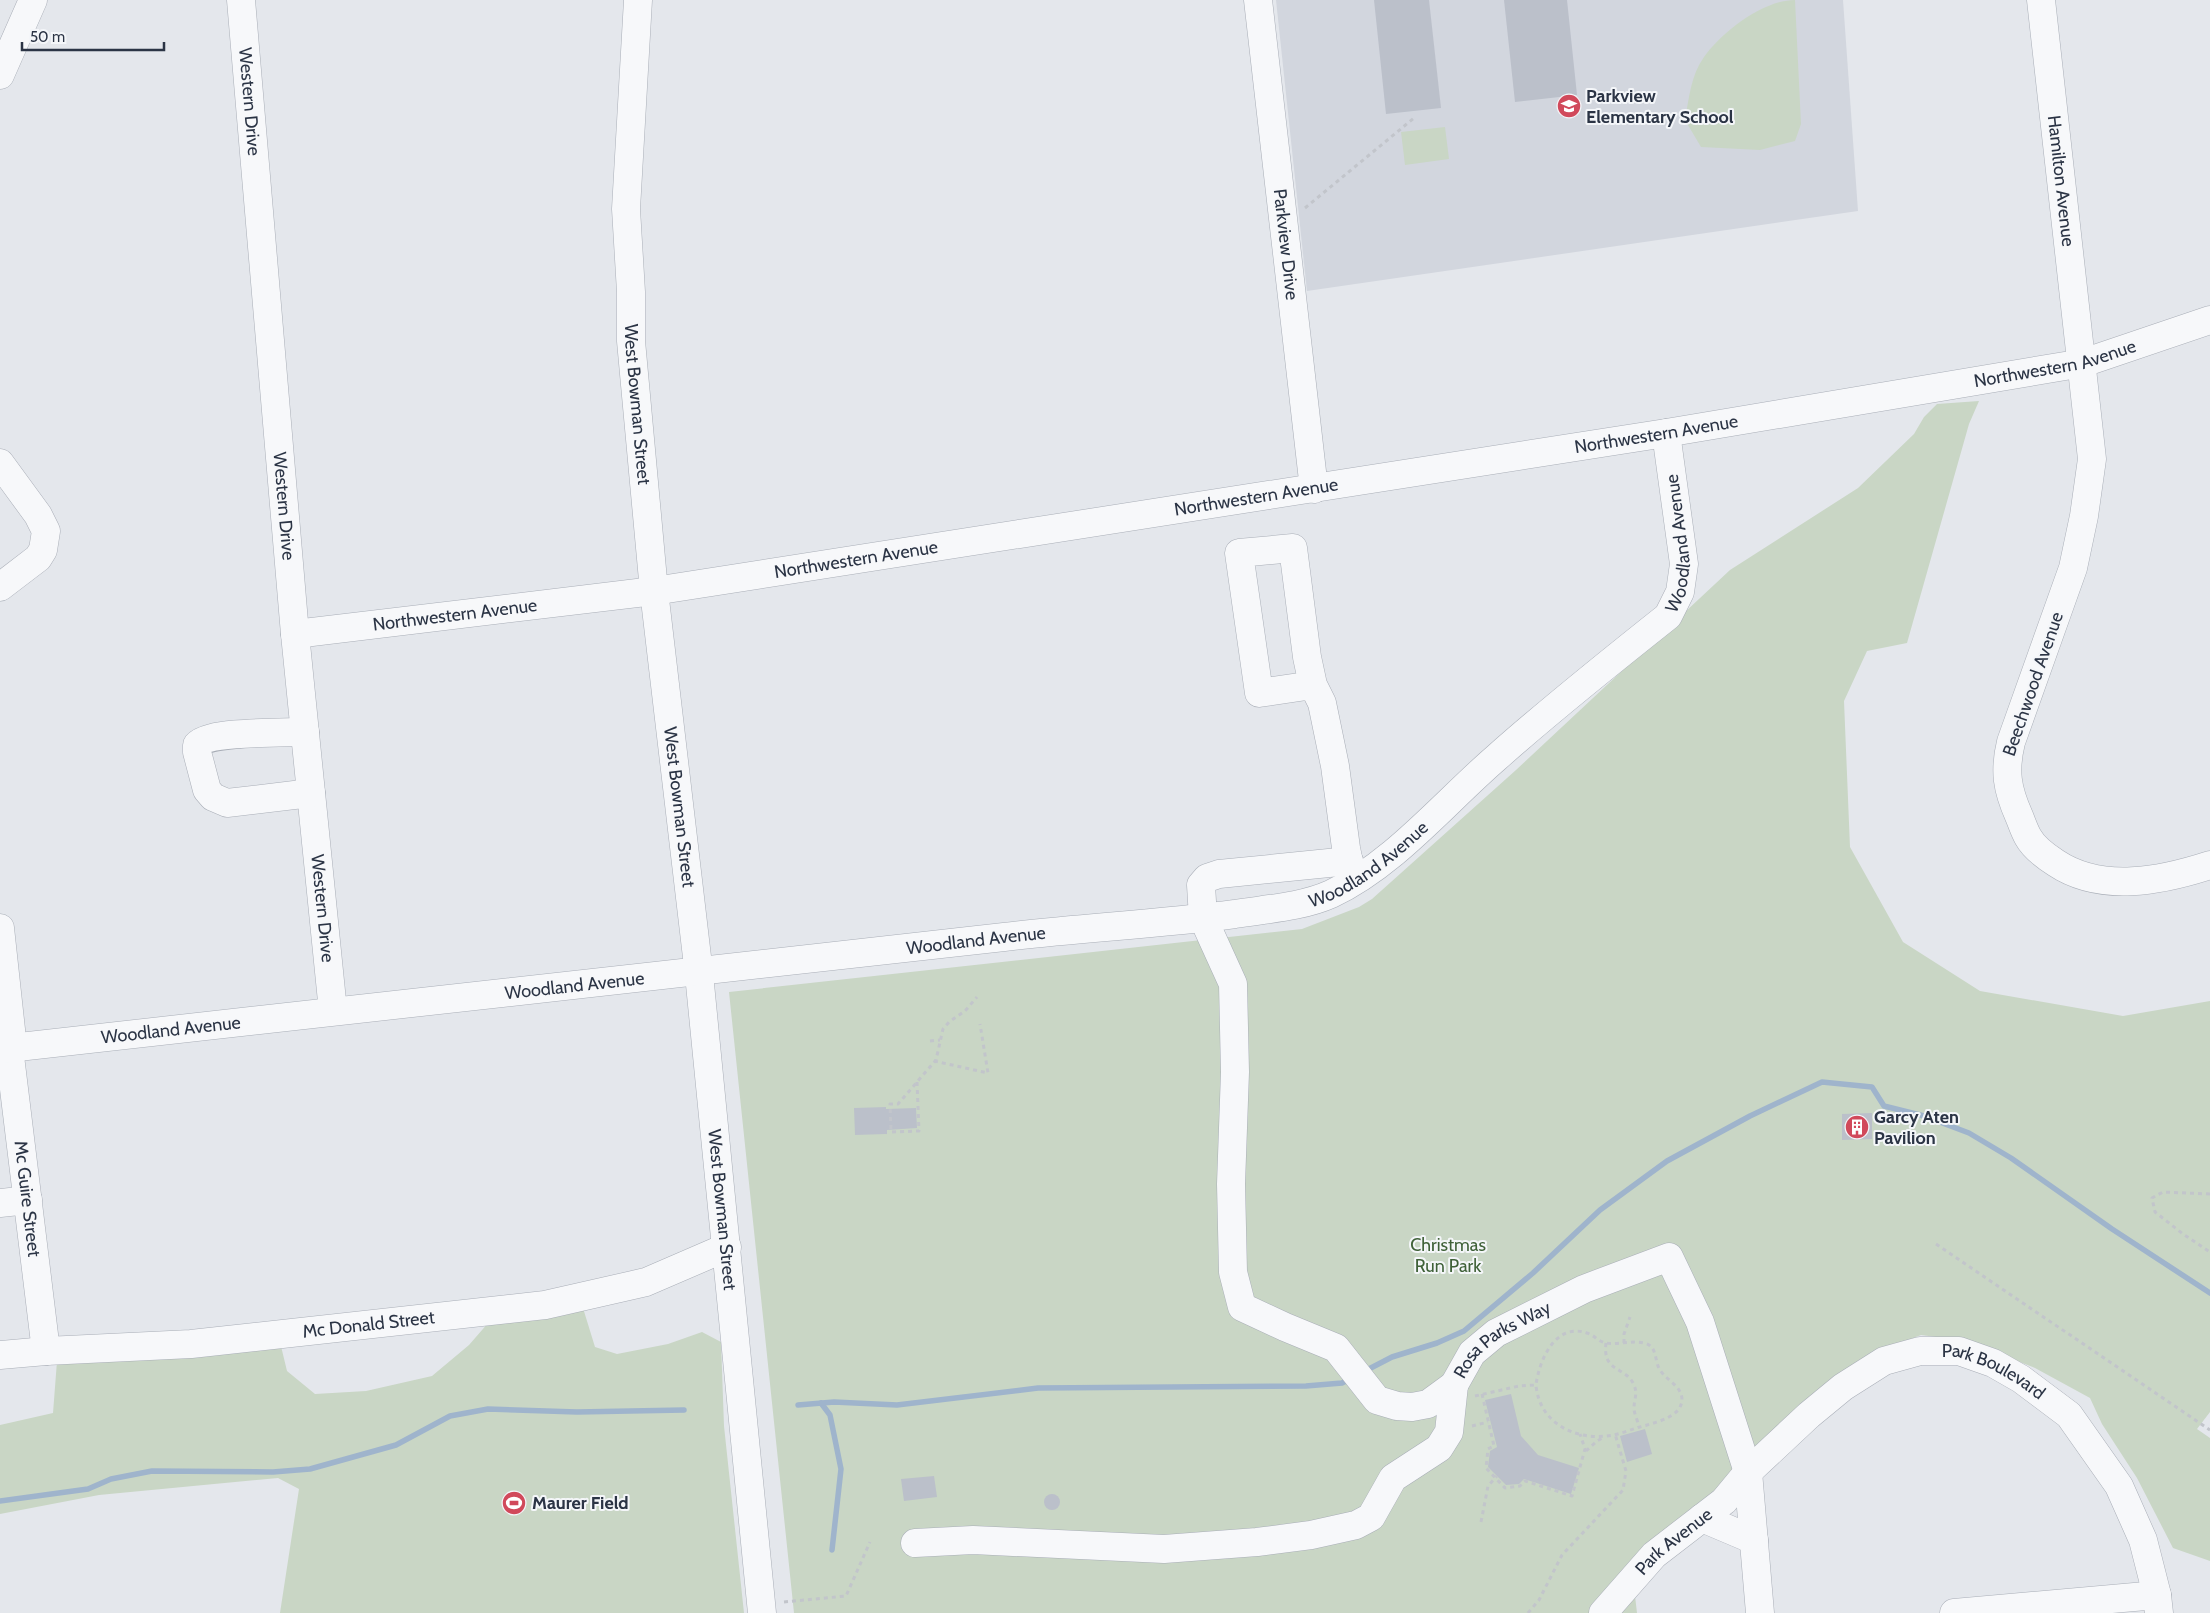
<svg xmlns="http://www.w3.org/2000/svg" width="2210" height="1613" viewBox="0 0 2210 1613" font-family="Cabin,sans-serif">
	<rect width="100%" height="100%" fill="#e4e7ec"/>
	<path fill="#d2d6de" d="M 1276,0 L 1843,0 L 1858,211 L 1307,291 Z"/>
	<g fill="#c9d6c5">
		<path d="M 1795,0 L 1801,124 L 1795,141 L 1760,150 L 1701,147 L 1685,120 C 1689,98 1691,75 1704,57 C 1722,32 1763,0 1795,0 Z"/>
		<path d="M 1445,127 L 1449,159 L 1405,165 L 1401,132 Z"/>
		<path d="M 1979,401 L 1969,424 L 1907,643 L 1867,651 L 1844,701 L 1850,847 L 1903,942 L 1980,991 L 2123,1016 L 2210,1001 L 2210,1412 L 2197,1429 L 2210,1438 L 2210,1561 L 2173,1548 L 2137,1478 L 2102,1424 L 2090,1398 L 2035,1368 L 1966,1341 L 1921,1335 L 1898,1344 L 1632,1570 L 1637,1613 L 794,1613 L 729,992 L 1302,929 L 1359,907 L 1372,899 L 1516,770 L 1730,570 L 1858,488 L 1914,434 L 1924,417 L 1937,404 Z"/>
		<path d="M 583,1308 L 595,1347 L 617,1354 L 668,1344 L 702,1332 L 721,1342 L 724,1426 L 744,1613 L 280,1613 L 299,1489 L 278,1478 L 99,1495 L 0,1514 L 0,1425 L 53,1413 L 57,1361 L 280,1342 L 287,1371 L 315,1394 L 366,1391 L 432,1376 L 469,1345 L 489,1322 Z"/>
	</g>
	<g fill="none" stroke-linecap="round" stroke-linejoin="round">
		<g stroke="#9fb4cc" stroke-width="5.5">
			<path d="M 1365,1371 L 1392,1357 L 1437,1343 L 1464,1331 L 1533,1273 L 1600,1210 L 1667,1161 L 1750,1116 L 1822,1082 L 1872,1087 L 1884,1106 L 1924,1116 L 1969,1133 L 2011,1158 L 2112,1229 L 2210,1293"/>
			<path d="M 821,1403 L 830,1415 L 841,1469 L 832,1550"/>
			<path d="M 798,1405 L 834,1402 L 897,1405 L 1038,1388 L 1306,1386 L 1342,1383 L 1350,1379"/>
			<path d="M 0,1501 L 88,1489 L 111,1479 L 152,1471 L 273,1472 L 310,1469 L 396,1445 L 450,1416 L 488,1409 L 577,1412 L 684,1410"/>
		</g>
	</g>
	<g fill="#bbc0ca">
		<path d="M 1374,0 L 1429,0 L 1441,108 L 1386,114 Z"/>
		<path d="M 1504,0 L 1567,0 L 1577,95 L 1515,102 Z"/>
		<path d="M 886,1107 L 886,1109 L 916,1108 L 917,1128 L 887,1130 L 887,1134 L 855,1135 L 854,1108 Z"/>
		<path d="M 1872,1113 L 1872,1139 L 1842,1140 L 1842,1114 Z"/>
		<path d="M 1511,1394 L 1521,1436 L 1538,1455 L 1579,1468 L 1571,1494 L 1524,1479 L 1519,1484 L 1506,1485 L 1488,1467 L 1490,1451 L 1497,1447 L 1485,1400 Z"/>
		<path d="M 1645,1429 L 1652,1454 L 1627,1462 L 1620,1436 Z"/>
		<path d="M 934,1476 L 937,1497 L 904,1501 L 901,1479 Z"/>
		<circle cx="1052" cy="1502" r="8"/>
	</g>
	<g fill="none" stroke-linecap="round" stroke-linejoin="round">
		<g stroke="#a9aeb7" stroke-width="29">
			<g id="minor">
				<path id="s1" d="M 241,0 L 295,634 L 333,1011"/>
				<path id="s2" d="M 638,0 L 626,209 L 631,292 L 631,341 L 654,591 L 699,974 L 762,1613"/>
				<path id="s3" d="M 1258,0 L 1314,489"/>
				<path id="s4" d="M 2041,0 L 2092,459 L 2084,516 L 2073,568 L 2011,742 C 2004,771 2007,789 2019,816 C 2022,823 2024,830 2028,837 C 2034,848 2045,856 2056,863 C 2101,893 2161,881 2210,865"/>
				<path d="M 0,75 L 33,0"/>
				<path d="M 0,463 L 38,515 L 46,531 L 43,550 L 38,558 L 0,587"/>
				<path id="s5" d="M 295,634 L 654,591 L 1666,433 L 2083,363 L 2210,320"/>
				<path d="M 1313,685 L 1259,693 L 1239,553 L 1293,548 L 1307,657 L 1313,685 L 1322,703 L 1335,766 L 1346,848 L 1352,878"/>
				<path d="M 305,732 C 284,733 208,731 197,745 L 197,752 L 207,790 L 213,797 L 227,803 L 311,793"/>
				<path id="s6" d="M 1349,861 L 1219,874 L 1207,878 L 1201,885 L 1203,918 L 1233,984 L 1235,1072 L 1231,1184 L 1233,1272 L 1242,1307 L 1285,1327 L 1336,1348 L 1377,1400 L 1397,1406 L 1412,1407 L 1428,1404 L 1454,1385 L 1472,1353 L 1496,1333 L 1584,1289 L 1669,1257 L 1700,1322 L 1748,1472 L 1760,1613"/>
				<path d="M 0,928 L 13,1048"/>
				<path id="s7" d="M 9,1048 L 46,1351"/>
				<path id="s8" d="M 0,1049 C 334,1011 669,977 1004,937 C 1081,928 1158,924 1235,914 C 1266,909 1302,907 1331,894 C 1393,865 1444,803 1496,758 C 1551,709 1610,662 1668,616 L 1680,592 L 1684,564 L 1666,433"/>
				<path d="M 0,1203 L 28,1200"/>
				<path id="s9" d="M 0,1355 L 46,1351 L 191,1344 L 545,1305 L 646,1282 L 727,1247"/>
				<path d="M 1702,1518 L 1754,1540"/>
				<path d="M 915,1543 L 973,1540 L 1164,1549 L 1257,1542 L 1311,1535 L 1356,1525 L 1371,1517 L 1393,1478 L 1439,1448 L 1449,1432 L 1454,1385"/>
				<path id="s10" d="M 1603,1613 L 1654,1555 L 1724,1501 L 1748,1472 L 1809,1415 L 1843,1387 L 1884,1361 L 1920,1351 L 1959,1351 L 1993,1363 L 2021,1379 L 2069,1415 L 2119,1486 L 2143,1540 L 2157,1595 L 2159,1613"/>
				<path d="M 1954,1613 L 2157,1595"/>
			</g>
		</g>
		<g stroke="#c2c5cb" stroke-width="3" stroke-dasharray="4 4" stroke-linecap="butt">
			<path d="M 1305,208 L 1414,118"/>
			<path d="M 930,1041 L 940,1040"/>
			<path d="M 934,1061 L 988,1073 L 980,1024"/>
			<path d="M 917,1082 L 919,1131 L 891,1132 L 890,1104 L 898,1104 L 936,1060 L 943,1029 L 949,1022 L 965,1011 L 977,997"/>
			<path d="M 2210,1194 L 2163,1192 L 2152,1198 L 2155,1212 L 2183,1234 L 2210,1252"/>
			<path d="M 1936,1244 L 2210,1430"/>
			<path d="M 1606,1343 C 1602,1373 1626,1366 1634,1385 C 1638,1394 1634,1399 1634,1408 C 1634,1414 1638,1421 1639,1427"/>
			<path d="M 1624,1343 L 1624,1334 L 1630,1317"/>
			<path d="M 1482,1394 L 1494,1446 L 1488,1449 L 1486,1468 L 1505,1488 L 1520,1486 L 1525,1481 L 1572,1496 L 1585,1449 L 1580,1434"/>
			<path d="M 1475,1396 L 1519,1386 L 1536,1385 C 1539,1421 1572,1440 1607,1436 C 1618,1435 1629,1430 1640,1427 C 1653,1423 1681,1418 1682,1400 C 1682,1386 1667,1381 1660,1370 C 1654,1361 1658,1346 1644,1343 C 1632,1340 1619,1345 1606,1343 C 1599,1342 1594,1335 1587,1333 C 1555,1322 1539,1361 1536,1385"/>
			<path d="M 1472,1426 L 1488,1422"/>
			<path d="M 1586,1451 L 1597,1441 L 1604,1437"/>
			<path d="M 1481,1522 L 1488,1486 L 1497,1476"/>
			<path d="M 784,1602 L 846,1596 L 870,1542"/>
			<path d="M 1528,1613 L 1539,1600 L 1562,1555 L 1623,1490 L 1626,1471 L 1615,1434"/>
		</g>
		<use href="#minor" stroke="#f7f8fa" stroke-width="28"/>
	</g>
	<defs>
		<g id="school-disc" transform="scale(1.25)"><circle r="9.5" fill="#d1495b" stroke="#f4f6f9"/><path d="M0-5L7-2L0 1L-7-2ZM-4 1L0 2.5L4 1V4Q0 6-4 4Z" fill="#fff"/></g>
		<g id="building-disc" transform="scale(1.25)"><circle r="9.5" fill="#d1495b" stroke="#f4f6f9"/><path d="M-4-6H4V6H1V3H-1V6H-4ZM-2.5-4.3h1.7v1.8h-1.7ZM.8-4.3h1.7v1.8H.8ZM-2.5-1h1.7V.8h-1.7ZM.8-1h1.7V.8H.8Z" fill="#fff"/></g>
		<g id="stadium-disc" transform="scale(1.25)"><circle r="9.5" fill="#d1495b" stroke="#f4f6f9"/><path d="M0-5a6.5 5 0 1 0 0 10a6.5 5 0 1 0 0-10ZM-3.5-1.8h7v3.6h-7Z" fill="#fff"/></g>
	</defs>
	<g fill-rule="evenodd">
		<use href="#school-disc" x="1569" y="106"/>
		<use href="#building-disc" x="1857" y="1127"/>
		<use href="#stadium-disc" x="514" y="1503"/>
	</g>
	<g text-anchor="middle" stroke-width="4" stroke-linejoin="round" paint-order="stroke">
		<g font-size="18" font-weight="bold" fill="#2b3445" stroke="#f4f6f9" text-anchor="start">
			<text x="1586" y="102">Parkview<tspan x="1586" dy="21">Elementary School</tspan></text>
			<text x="1874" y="1123">Garcy Aten<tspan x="1874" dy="21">Pavilion</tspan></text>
			<text x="532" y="1509">Maurer Field</text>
		</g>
		<g font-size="18" fill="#2b3445" stroke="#f4f6f9">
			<text dy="6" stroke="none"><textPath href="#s1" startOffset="102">Western Drive</textPath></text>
			<text dy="6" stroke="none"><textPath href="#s4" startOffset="182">Hamilton Avenue</textPath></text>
			<text dy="6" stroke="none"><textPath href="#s3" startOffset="246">Parkview Drive</textPath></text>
			<text dy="6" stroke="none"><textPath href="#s5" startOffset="1781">Northwestern Avenue</textPath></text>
			<text dy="6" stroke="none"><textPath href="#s2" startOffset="405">West Bowman Street</textPath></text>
			<text dy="6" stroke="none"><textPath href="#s5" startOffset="1376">Northwestern Avenue</textPath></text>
			<text dy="6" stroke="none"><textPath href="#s5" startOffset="971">Northwestern Avenue</textPath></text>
			<text dy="6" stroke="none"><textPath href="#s1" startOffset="508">Western Drive</textPath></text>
			<text dy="6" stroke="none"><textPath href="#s8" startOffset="1854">Woodland Avenue</textPath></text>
			<text dy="6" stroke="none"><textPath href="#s5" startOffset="566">Northwestern Avenue</textPath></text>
			<text dy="6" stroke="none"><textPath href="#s5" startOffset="161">Northwestern Avenue</textPath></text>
			<text transform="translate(2033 684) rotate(-71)" y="6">Beechwood Avenue</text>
			<text dy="6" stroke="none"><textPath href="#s2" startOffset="810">West Bowman Street</textPath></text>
			<text dy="6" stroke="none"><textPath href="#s8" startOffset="1388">Woodland Avenue</textPath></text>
			<text dy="6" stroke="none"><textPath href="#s1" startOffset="912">Western Drive</textPath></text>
			<text dy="6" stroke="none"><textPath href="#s8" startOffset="982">Woodland Avenue</textPath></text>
			<text dy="6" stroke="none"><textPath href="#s8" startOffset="578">Woodland Avenue</textPath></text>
			<text dy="6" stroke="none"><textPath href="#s8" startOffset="172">Woodland Avenue</textPath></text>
			<text dy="6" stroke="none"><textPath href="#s7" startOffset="152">Mc Guire Street</textPath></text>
			<text dy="6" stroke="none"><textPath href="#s2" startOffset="1215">West Bowman Street</textPath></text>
			<text dy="6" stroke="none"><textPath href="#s9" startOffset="370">Mc Donald Street</textPath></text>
			<text dy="6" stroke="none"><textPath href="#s6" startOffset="904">Rosa Parks Way</textPath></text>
			<text dy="6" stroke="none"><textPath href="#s10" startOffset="495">Park Boulevard</textPath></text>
			<text dy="6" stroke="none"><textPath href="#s10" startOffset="101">Park Avenue</textPath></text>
		</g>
		<g font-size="18" fill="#3f6138" stroke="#f4f6f9">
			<text x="1448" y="1251">Christmas<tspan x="1448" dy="21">Run Park</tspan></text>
		</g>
	</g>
	<path d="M22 42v8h142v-8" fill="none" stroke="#2b3445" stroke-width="2.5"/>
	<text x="30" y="42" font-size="15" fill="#2b3445" stroke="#f4f6f9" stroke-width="4" paint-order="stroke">50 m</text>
</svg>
